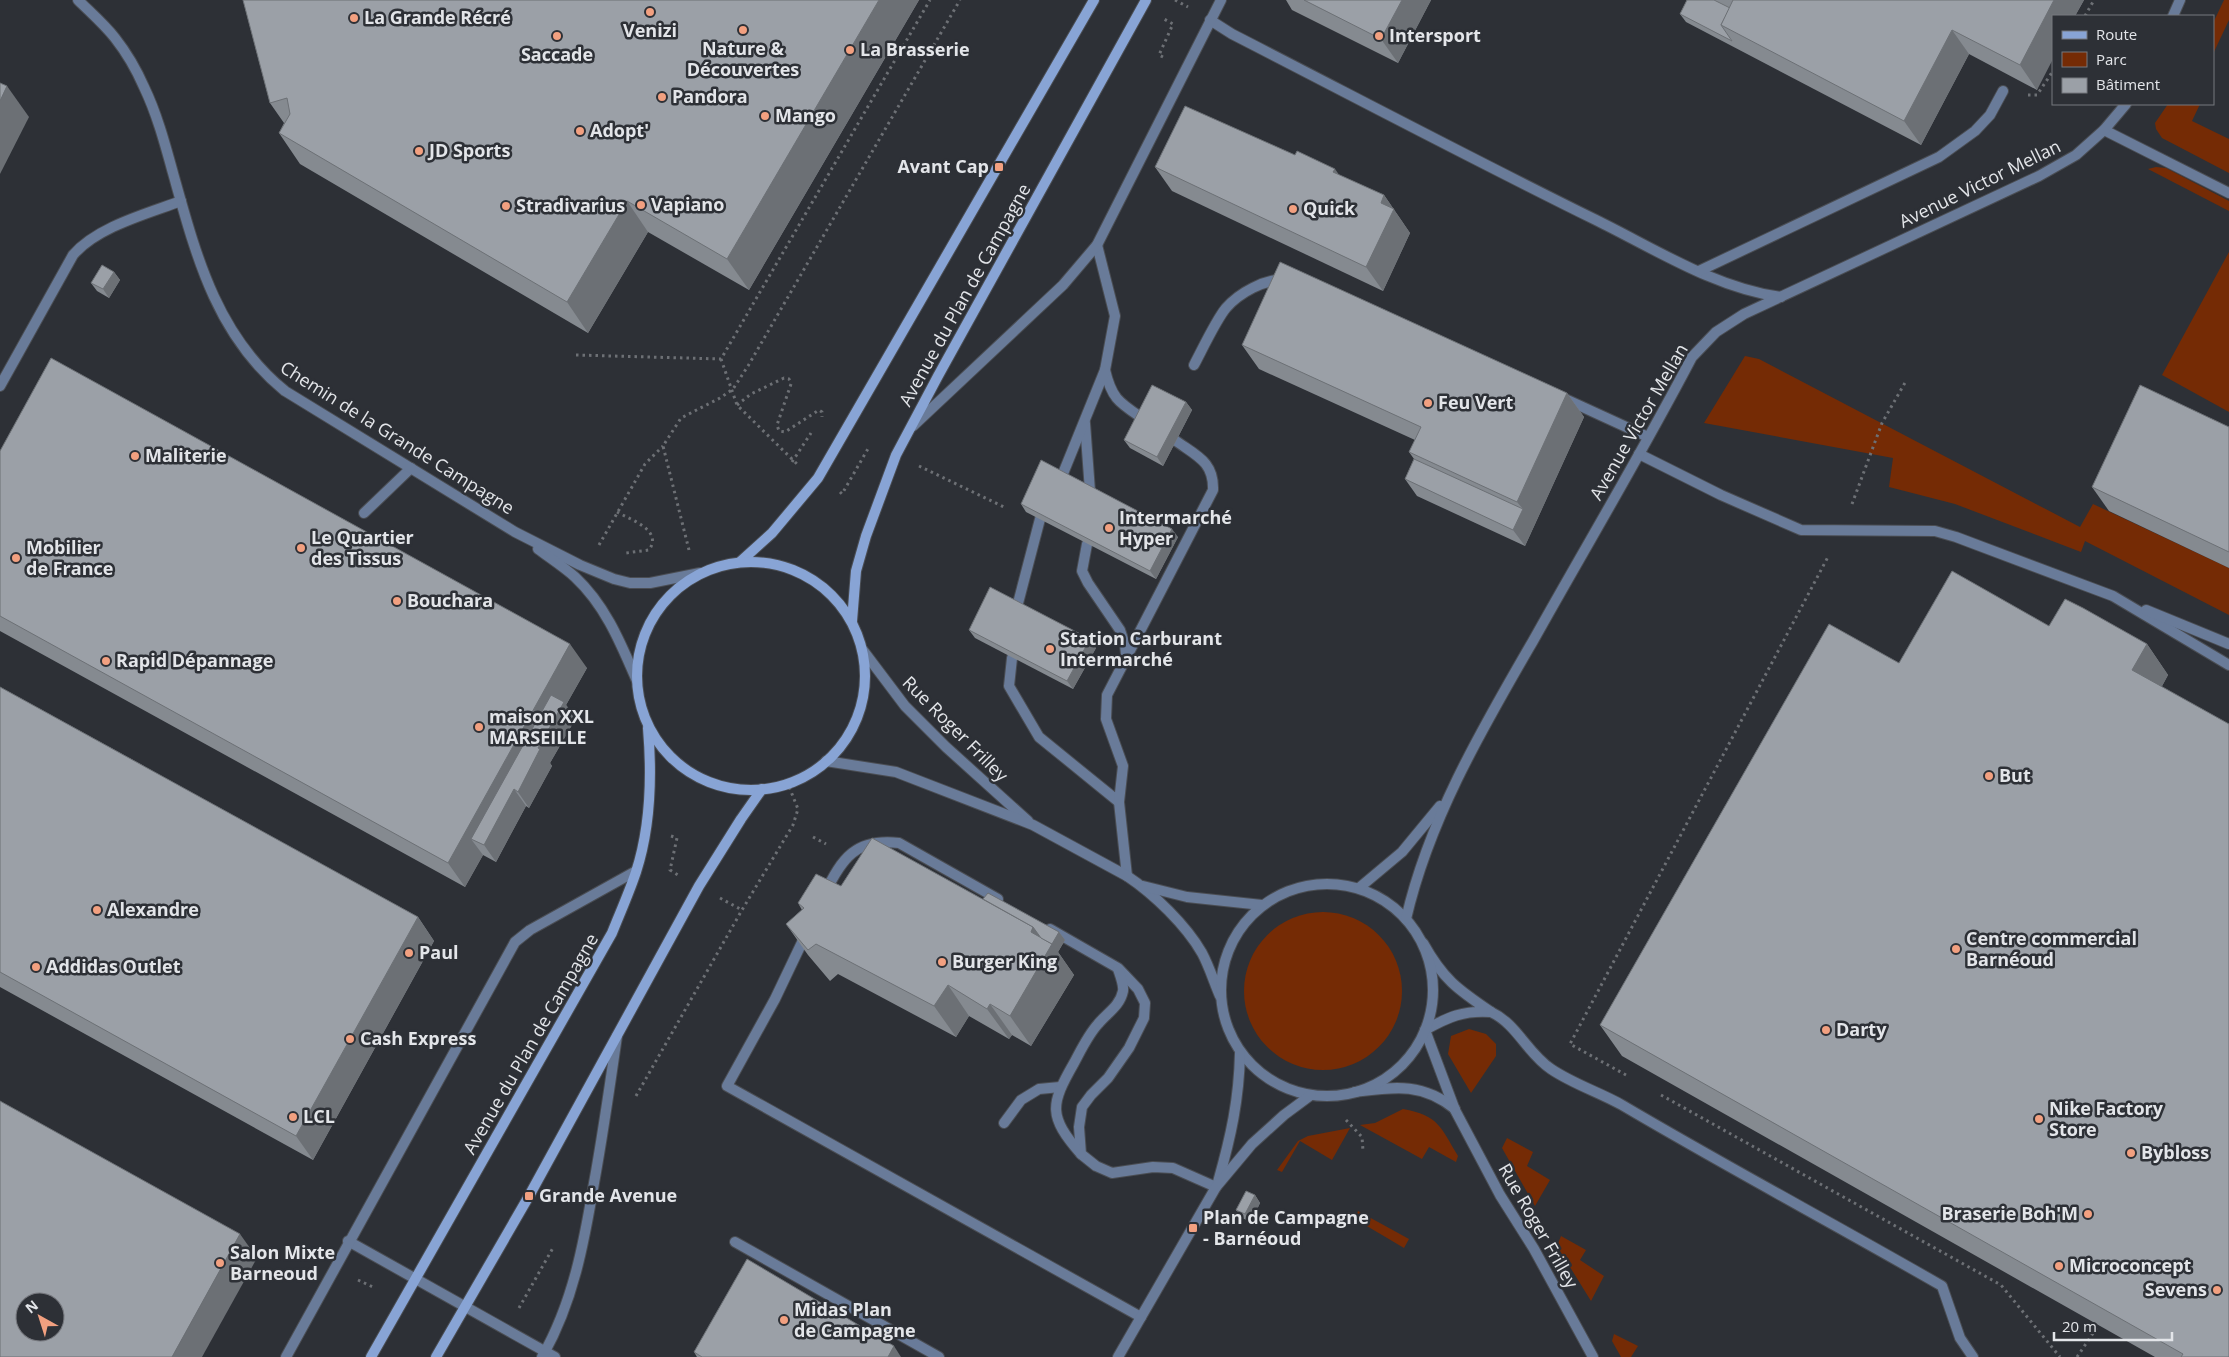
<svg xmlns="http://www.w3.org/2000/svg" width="2229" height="1357" viewBox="0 0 2229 1357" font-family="'Open Sans',sans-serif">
	<rect width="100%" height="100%" fill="#2d3036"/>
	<g fill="#752b05">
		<path d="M 2224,0 L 2229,0 L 2229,20 L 2213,54 L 2213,23 Z"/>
		<path d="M 2168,104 L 2200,104 L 2192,121 L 2229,139 L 2229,173 L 2162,138 L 2156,129 L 2155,123 Z"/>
		<path d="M 2156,167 L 2166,168 L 2229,201 L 2229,211 L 2148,169 Z"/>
		<path d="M 2229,252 L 2229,412 L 2162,375 Z"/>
		<path d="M 1745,356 L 1759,359 L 2080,527 L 2093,504 L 2229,568 L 2229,615 L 2085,541 L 2081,552 L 1955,504 L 1889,487 L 1893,458 L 1704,423 Z"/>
		<circle cx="1323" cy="991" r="79"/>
		<path d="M 1469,1029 L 1486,1034 L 1496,1044 L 1496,1056 L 1471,1093 L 1448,1054 L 1451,1036 Z"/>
		<path d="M 1403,1109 C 1439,1116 1440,1126 1458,1156 L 1456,1162 L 1429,1147 L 1422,1159 L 1360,1125 L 1375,1123 Z"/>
		<path d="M 1350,1128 L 1332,1160 L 1300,1141 L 1282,1172 L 1277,1170 L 1298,1141 L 1308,1136 Z"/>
		<path d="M 1507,1138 L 1533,1152 L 1527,1166 L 1550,1180 L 1535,1206 L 1502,1148 Z"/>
		<path d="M 1358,1211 L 1409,1239 L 1404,1248 L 1355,1219 Z"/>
		<path d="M 1561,1236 L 1586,1250 L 1580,1260 L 1604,1276 L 1591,1301 L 1557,1246 Z"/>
		<path d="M 1614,1334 L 1638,1346 L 1631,1357 L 1621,1357 L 1612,1341 Z"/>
	</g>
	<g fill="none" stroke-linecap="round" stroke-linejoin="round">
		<g stroke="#4a4d53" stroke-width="12">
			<g id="service">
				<path d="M 1210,20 L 1232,34 C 1353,96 1474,160 1596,220 C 1655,249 1715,288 1781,297"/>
				<path d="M 2104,130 L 2229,193"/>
				<path d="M 1699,271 L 1939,157 L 1975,131 L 1990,115 L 2003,91"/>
				<path d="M 1194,365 C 1202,350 1216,320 1226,308 C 1240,292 1264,280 1284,279"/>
				<path d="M 1105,370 C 1112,400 1120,403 1145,420"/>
				<path d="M 1563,398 L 1648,437"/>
				<path d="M 1085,423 L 1090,491"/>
				<path d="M 1639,454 L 1721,495 L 1801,530 L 1935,531 L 1956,537 L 2113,596 L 2229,665"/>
				<path d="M 1062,476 L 1105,370 L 1115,316 L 1097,245"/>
				<path d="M 364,513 L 411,468"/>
				<path d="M 1087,544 L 1082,571 L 1088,583 L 1120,630 L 1125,645 L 1126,654"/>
				<path d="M 1017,607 L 1040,519"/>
				<path d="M 2146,610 L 2229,644"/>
				<path d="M 1012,658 L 1009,686 L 1039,737 L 1119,802"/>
				<path d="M 1127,876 L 1119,802 L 1123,766 L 1106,719 L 1107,695 L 1213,490 C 1214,462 1197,456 1176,441"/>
				<path d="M 825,893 C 842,858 856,838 899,843 L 998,899"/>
				<path d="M 1050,929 L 1118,968 L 1138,989 L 1145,1003 L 1144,1018 L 1129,1048 L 1108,1078 L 1091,1095 L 1082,1107 L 1079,1127 L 1081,1154 L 1096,1166 L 1112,1173 L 1153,1167 L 1173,1168 L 1216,1187"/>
				<path d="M 806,934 L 775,999 L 727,1086 L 1141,1317"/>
				<path d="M 1423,943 C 1443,979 1457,989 1491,1012 C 1464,1010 1448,1017 1425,1030 L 1455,1110 L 1500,1195 L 1534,1249 L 1593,1357"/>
				<path d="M 1491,1012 C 1517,1024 1527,1053 1551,1069 C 1573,1084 1599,1092 1622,1105 C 1727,1167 1836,1225 1942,1286 L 1960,1338 L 1973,1357"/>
				<path d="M 1355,1092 C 1394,1087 1422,1082 1455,1109"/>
				<path d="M 1004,1123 L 1021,1100 L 1039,1089 L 1060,1087"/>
				<path d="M 1081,1154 C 1048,1116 1050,1105 1074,1063 C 1081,1050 1088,1035 1098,1024 C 1107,1013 1120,1006 1123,991 C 1124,985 1120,975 1118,969"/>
				<path d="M 348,1241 L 555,1357"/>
				<path d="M 735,1242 L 939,1357"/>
				<path d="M 286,1357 L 515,942 L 530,930 L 636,871"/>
			</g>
		</g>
		<g stroke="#4a4d53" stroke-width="12">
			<g id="minor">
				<path d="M 78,0 C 90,12 104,24 115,38 C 126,52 137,71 144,87 C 157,114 165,144 173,173 C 196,255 216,335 285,391 L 515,532 L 580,565 L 614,579 L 630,583 L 650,583 L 700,573"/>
				<path d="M 2173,16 L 2180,0"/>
				<path d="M 0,386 L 73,255 C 97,227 146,214 181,201"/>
				<path d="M 913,426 L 1063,285 L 1097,245 L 1221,0"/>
				<path d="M 538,549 C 550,558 564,567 575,577 C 606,606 621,644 637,681"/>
				<path d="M 862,649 L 905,706 L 946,747 L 1028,821"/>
				<path d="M 826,761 L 896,772 L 1033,825 L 1127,876 C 1154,894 1186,925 1202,953 C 1209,966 1214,982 1220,996"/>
				<circle cx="1327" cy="990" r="106"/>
				<path d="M 1143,886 L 1187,897 L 1262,905"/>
				<path d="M 1359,888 L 1402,852 L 1440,806"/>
				<path d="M 1406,919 C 1429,819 1482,729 1533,641 C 1586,546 1642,453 1692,357 L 1716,332 L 1744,314 L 2039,176 L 2076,155 L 2104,130 L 2126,104"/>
				<path d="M 1218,1182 C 1231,1136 1239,1100 1240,1053"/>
				<path d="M 542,1357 C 573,1303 584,1243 594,1183 C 603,1134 610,1085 617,1036"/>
				<path d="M 1118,1357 L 1216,1187 L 1252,1144 L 1284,1115 L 1311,1095"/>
			</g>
		</g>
		<g stroke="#4a4d53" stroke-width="12">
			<g id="secondary">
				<path d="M 740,562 L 772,533 L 818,478 L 1094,0"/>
				<circle cx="751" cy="676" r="114"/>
				<path d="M 852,621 L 856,571 L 866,536 L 896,455 L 938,376 L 1146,0"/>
				<path d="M 371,1357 L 612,933 C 620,913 629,893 636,872 C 651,826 652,776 648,728"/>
				<path d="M 436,1357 L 529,1196 L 699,886 L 741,819 L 762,789"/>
			</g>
		</g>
		<g stroke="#6d7075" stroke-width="3" stroke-dasharray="2.5 4" stroke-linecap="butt">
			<path d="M 1175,0 L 1188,7"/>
			<path d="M 2085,16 L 2094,0"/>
			<path d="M 1163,57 L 1159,55 L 1173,24 L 1164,19"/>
			<path d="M 2028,95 L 2037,95 L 2053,71"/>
			<path d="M 576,355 L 721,359 L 930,0"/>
			<path d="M 721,359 L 737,405 L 797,464"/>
			<path d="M 737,405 L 751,394 L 784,378 L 789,379 L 791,384 L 777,425 L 779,431 L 785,432 L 819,410 L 822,412 L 822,417"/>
			<path d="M 792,462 L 811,433"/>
			<path d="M 919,466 L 1004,507"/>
			<path d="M 840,492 L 842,494 L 869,447"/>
			<path d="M 1852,504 L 1882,423 L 1906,381"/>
			<path d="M 617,512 C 631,520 663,530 649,550 L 626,553"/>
			<path d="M 599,545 L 645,464 L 663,446"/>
			<path d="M 689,550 L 663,446 L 681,418 L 720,398 L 733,389 L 748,366 L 960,0"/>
			<path d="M 671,836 L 677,838 L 670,870 L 678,875"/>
			<path d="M 813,837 L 826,844"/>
			<path d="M 720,898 L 742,910"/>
			<path d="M 1626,1075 L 1570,1044 L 1829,555"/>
			<path d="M 1661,1095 L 2001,1285 L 2060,1357"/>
			<path d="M 636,1096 L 742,910 L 793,825 L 798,809 L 788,784"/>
			<path d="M 1346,1120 L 1362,1137 L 1363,1151"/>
			<path d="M 358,1280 L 373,1287"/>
			<path d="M 519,1308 L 554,1246"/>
			<path d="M 2077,1357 L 2100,1323"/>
		</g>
		<use href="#service" stroke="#697b99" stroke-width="10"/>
		<use href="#minor" stroke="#697b99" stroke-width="10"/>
		<use href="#secondary" stroke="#88a4d5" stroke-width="10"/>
	</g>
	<g fill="#858a90">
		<path d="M 243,0 L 919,0 L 749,290 L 648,232 L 588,333 L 300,164 L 279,133 L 284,123 L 270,103 Z"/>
		<path d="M 1286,0 L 1431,0 L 1398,63 L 1292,10 Z"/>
		<path d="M 1687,0 L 2084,0 L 2075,16 L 2053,16 L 2037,90 L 1969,54 L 1921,145 L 1686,22 L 1680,14 Z"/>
		<path d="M 1155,167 L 1339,175 L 1384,195 L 1410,233 L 1383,291 L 1172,191 Z"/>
		<path d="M 114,272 L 120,280 L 109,298 L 97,291 L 91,283 Z"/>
		<path d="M 1242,345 L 1567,393 L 1584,417 L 1525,546 L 1417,496 L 1405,479 L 1414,459 L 1409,452 L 1415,440 L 1259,369 Z"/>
		<path d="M 1186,402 L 1192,410 L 1163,466 L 1130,448 L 1124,440 Z"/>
		<path d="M 2229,427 L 2229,568 L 2109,511 L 2092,487 Z"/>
		<path d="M 0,451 L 587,668 L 566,705 L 576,718 L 550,763 L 552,766 L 529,808 L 526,806 L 496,862 L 483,855 L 465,887 L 0,631 Z"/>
		<path d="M 1021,504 L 1178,537 L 1156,579 L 1026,512 Z"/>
		<path d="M 2049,626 L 2147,644 L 2168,675 L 2162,686 L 2229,1357 L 2155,1357 L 1622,1056 L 1600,1025 L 1899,663 Z"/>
		<path d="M 969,630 L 1096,648 L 1073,689 L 975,638 Z"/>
		<path d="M 0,687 L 144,766 L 145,767 L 418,917 L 434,941 L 313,1160 L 0,987 Z"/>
		<path d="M 841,886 L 983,899 L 1059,932 L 1065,940 L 1058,952 L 1074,975 L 1031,1046 L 1012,1035 L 1009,1039 L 969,1016 L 956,1037 L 838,974 L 830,981 L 808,955 L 786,924 L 802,910 L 798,903 Z"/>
		<path d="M 1255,1195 L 1260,1203 L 1251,1222 L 1242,1218 L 1236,1210 Z"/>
		<path d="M 694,1352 L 901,1357 L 697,1357 Z"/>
	</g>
	<g fill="#6c7075">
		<path d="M 879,0 L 919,0 L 749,290 L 727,259 Z"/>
		<path d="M 1402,0 L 1431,0 L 1398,63 L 1381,39 Z"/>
		<path d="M 2054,0 L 2084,0 L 2075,16 L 2053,16 L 2053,59 L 2037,90 L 2020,65 Z"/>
		<path d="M 1952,30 L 1969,54 L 1921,145 L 1904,121 Z"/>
		<path d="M 7,86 L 29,117 L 0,174 L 0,101 Z"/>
		<path d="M 1335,169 L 1352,193 L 1333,172 Z"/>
		<path d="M 1384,195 L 1410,233 L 1383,291 L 1366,267 L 1381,203 Z"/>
		<path d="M 627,201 L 648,232 L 588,333 L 567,302 Z"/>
		<path d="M 114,272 L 120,280 L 109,298 L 103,289 Z"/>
		<path d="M 1567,393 L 1584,417 L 1525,546 L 1513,530 L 1523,509 L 1517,502 Z"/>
		<path d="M 1186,402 L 1192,410 L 1163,466 L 1157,457 Z"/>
		<path d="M 1172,529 L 1178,537 L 1156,579 L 1150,571 Z"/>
		<path d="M 1090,639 L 1096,648 L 1073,689 L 1067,681 Z"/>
		<path d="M 570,644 L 587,668 L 566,705 L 576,718 L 550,763 L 552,766 L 529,808 L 518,792 L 514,789 L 526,806 L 496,862 L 484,845 L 471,839 L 483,855 L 465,887 L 448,863 Z"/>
		<path d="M 2147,644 L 2168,675 L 2154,701 L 2132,670 Z"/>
		<path d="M 418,917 L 434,941 L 313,1160 L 296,1136 Z"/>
		<path d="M 1033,927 L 1059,932 L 1065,940 L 1058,952 L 1074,975 L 1031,1046 L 1010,1016 L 1031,932 Z"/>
		<path d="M 948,985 L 969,1016 L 956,1037 L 934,1006 Z"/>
		<path d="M 990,1004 L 1012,1035 L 1009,1039 L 987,1009 Z"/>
		<path d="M 1255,1195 L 1260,1203 L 1251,1222 L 1245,1214 Z"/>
		<path d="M 240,1234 L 257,1258 L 202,1357 L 172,1357 Z"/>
		<path d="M 894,1346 L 901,1357 L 888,1357 Z"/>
	</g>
	<g fill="#9ba0a7" stroke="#6c7075" fill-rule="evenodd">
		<path d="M 243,0 L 879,0 L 727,259 L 627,201 L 567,302 L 279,133 L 290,114 L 287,98 L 270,103 Z"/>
		<path d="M 1304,0 L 1402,0 L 1381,39 Z"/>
		<path d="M 1687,0 L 1714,0 L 1730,8 L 1721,25 L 1732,41 L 1680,14 Z"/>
		<path d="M 1733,0 L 2054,0 L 2020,65 L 1952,30 L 1904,121 L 1721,25 Z"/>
		<path d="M 0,83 L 7,86 L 0,101 Z"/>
		<path d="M 1185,106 L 1295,155 L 1297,151 L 1335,169 L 1333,172 L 1384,195 L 1381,203 L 1394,209 L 1366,267 L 1155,167 Z"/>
		<path d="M 1280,262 L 1567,393 L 1517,502 L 1409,452 L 1421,427 L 1242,345 Z"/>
		<path d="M 102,265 L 114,272 L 103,289 L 91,283 Z"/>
		<path d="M 51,358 L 570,644 L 448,863 L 0,616 L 0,451 Z"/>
		<path d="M 1152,385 L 1186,402 L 1157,457 L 1124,440 Z"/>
		<path d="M 2140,385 L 2229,427 L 2229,552 L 2092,487 Z"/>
		<path d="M 1414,459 L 1523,509 L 1513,530 L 1405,479 Z"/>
		<path d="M 1041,460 L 1172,529 L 1150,571 L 1021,504 Z"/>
		<path d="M 1952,571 L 2049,626 L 2065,599 L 2083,608 L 2147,644 L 2132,670 L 2229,724 L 2229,1357 L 2181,1357 L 2183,1354 L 1600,1025 L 1829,624 L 1899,663 Z"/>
		<path d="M 990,587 L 1090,639 L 1067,681 L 969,630 Z"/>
		<path d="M 0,687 L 418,917 L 296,1136 L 0,972 Z"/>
		<path d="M 551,695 L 564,702 L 538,748 L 540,749 L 518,792 L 514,789 L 484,845 L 471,839 Z"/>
		<path d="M 872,838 L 1033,927 L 1031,932 L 1052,944 L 1010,1016 L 990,1004 L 987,1009 L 948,985 L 934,1006 L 816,944 L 808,950 L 786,924 L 804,908 L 798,903 L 816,874 L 841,886 Z"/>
		<path d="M 988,893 L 1059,932 L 1052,944 L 1041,938 L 1033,927 L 983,899 Z"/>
		<path d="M 0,1101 L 240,1234 L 172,1357 L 0,1357 ZM 25,1302 L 55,1302 L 55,1332 L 25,1332 Z"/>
		<path d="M 1246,1191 L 1255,1195 L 1245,1214 L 1236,1210 Z"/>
		<path d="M 747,1259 L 894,1346 L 888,1357 L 702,1357 L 694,1352 Z"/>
	</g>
	<g fill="#f2a080" stroke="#2d3036" stroke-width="2">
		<circle cx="650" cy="12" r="5"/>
		<circle cx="354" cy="18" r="5"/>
		<circle cx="743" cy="30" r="5"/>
		<circle cx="557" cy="36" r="5"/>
		<circle cx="1379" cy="36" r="5"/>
		<circle cx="850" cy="50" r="5"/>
		<circle cx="662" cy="97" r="5"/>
		<circle cx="765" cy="116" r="5"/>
		<circle cx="580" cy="131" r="5"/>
		<circle cx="419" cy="151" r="5"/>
		<rect x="994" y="162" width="10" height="10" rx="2.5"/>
		<circle cx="641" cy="205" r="5"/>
		<circle cx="506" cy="206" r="5"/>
		<circle cx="1293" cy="209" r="5"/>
		<circle cx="1428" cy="403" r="5"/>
		<circle cx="135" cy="456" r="5"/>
		<circle cx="1109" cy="528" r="5"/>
		<circle cx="301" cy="548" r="5"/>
		<circle cx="16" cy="558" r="5"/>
		<circle cx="397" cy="601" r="5"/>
		<circle cx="1050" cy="649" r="5"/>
		<circle cx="106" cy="661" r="5"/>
		<circle cx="479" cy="727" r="5"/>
		<circle cx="1989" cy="776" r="5"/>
		<circle cx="97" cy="910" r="5"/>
		<circle cx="1956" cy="949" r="5"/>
		<circle cx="409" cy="953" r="5"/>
		<circle cx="942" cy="962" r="5"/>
		<circle cx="36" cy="967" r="5"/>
		<circle cx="1826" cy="1030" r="5"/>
		<circle cx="350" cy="1039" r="5"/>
		<circle cx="293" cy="1117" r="5"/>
		<circle cx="2039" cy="1119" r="5"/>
		<circle cx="2131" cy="1153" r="5"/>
		<rect x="524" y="1191" width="10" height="10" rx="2.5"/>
		<circle cx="2088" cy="1214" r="5"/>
		<rect x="1188" y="1223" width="10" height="10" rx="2.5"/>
		<circle cx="220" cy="1263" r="5"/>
		<circle cx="2059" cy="1266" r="5"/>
		<circle cx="2217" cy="1290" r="5"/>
		<circle cx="784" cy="1320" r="5"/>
	</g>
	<g text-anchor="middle" stroke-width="5" stroke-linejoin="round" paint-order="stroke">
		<g font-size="18" font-weight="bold" fill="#e3e5e9" stroke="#2d3036" text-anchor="start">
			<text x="364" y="24">La Grande Récré</text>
			<text x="650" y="37" text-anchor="middle">Venizi</text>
			<text x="1389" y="42">Intersport</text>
			<text x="743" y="55" text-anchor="middle">Nature &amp;<tspan x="743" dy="21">Découvertes</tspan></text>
			<text x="860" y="56">La Brasserie</text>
			<text x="557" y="61" text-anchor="middle">Saccade</text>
			<text x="672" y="103">Pandora</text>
			<text x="775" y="122">Mango</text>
			<text x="590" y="137">Adopt'</text>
			<text x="429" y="157">JD Sports</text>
			<text x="989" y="173" text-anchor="end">Avant Cap</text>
			<text x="651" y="211">Vapiano</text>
			<text x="516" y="212">Stradivarius</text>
			<text x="1303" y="215">Quick</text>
			<text x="1438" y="409">Feu Vert</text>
			<text x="145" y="462">Maliterie</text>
			<text x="1119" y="524">Intermarché<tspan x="1119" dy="21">Hyper</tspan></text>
			<text x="311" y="544">Le Quartier<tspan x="311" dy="21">des Tissus</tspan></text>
			<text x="26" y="554">Mobilier<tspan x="26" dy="21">de France</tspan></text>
			<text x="407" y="607">Bouchara</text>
			<text x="1060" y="645">Station Carburant<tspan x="1060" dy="21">Intermarché</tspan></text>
			<text x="116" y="667">Rapid Dépannage</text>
			<text x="489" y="723">maison XXL<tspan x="489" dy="21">MARSEILLE</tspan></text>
			<text x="1999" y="782">But</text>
			<text x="107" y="916">Alexandre</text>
			<text x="1966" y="945">Centre commercial<tspan x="1966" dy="21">Barnéoud</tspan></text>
			<text x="419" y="959">Paul</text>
			<text x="952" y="968">Burger King</text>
			<text x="46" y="973">Addidas Outlet</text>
			<text x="1836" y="1036">Darty</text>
			<text x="360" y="1045">Cash Express</text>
			<text x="2049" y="1115">Nike Factory<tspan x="2049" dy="21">Store</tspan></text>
			<text x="303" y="1123">LCL</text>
			<text x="2141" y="1159">Bybloss</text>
			<text x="539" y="1202">Grande Avenue</text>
			<text x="2078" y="1220" text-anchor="end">Braserie Boh'M</text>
			<text x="1203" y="1224">Plan de Campagne<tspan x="1203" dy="21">- Barnéoud</tspan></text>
			<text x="230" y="1259">Salon Mixte<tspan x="230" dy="21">Barneoud</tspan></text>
			<text x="2069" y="1272">Microconcept</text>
			<text x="2207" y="1296" text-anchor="end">Sevens</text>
			<text x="794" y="1316">Midas Plan<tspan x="794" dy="21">de Campagne</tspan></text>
		</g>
		<g font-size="18" fill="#e3e5e9" stroke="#2d3036">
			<text transform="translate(1980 184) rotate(-26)" y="6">Avenue Victor Mellan</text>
			<text transform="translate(965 295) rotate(-61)" y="6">Avenue du Plan de Campagne</text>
			<text transform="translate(1639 422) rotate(-60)" y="6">Avenue Victor Mellan</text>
			<text transform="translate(397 438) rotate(32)" y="6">Chemin de la Grande Campagne</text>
			<text transform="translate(955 729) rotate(45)" y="6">Rue Roger Frilley</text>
			<text transform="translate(531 1044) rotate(-60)" y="6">Avenue du Plan de Campagne</text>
			<text transform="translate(1538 1226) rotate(60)" y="6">Rue Roger Frilley</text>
		</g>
	</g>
	<rect x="2052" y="15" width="162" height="90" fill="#2d3036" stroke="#76787e"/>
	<rect x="2062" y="31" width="25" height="8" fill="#88a4d5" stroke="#76787e"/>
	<text x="2096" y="40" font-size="15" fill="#e3e5e9">Route</text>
	<rect x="2062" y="52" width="25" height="15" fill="#752b05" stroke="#76787e"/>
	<text x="2096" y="65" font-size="15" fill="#e3e5e9">Parc</text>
	<rect x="2062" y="78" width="25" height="15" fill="#9ba0a7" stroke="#76787e"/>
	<text x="2096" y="90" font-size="15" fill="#e3e5e9">Bâtiment</text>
	<g transform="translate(40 1317) rotate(321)"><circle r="24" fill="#2d3036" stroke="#76787e"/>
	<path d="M0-4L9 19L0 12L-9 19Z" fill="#f2a080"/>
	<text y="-8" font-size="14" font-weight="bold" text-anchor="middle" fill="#e3e5e9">N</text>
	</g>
	<path d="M2054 1332v8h118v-8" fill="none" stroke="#e3e5e9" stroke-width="2.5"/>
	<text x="2062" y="1332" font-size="15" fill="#e3e5e9" stroke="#2d3036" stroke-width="4" paint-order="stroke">20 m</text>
</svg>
